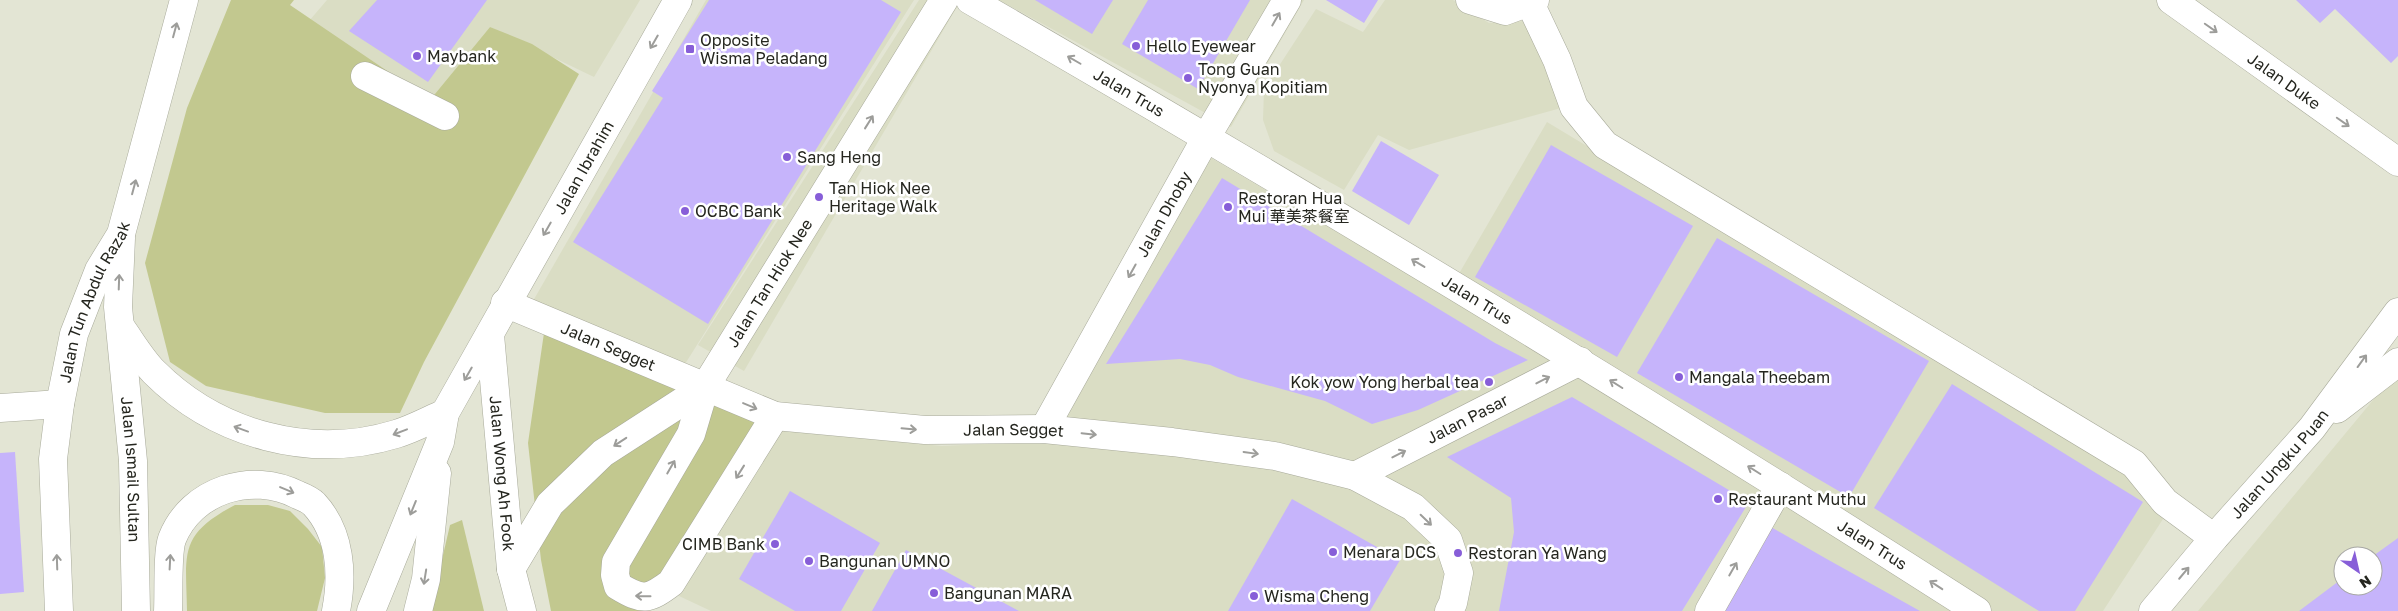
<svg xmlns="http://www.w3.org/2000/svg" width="2398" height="611" viewBox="0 0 2398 611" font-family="'Golos Text','Noto Sans SC',sans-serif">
	<rect width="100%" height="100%" fill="#e3e5d4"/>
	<g fill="#daddc4" fill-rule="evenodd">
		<path d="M 327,0 L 640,0 L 594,77 L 490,27 L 430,100 L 309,21 Z"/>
		<path d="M 706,0 L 914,0 L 685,364 L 533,301 Z"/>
		<path d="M 919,0 L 961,0 L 744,371 L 698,345 Z"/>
		<path d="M 999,0 L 1304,0 L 1231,127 Z"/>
		<path d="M 1385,0 L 1453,0 L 1489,23 L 1528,21 L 1561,108 L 1409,150 L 1378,135 L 1344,190 L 1274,151 L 1263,120 L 1264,89 L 1316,9 L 1363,32 Z"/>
		<path d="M 1547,122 L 2129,473 L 2165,516 L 2103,611 L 711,611 L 679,596 L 782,431 L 942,446 L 1053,441 L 1211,158 L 1446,296 Z"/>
		<path d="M 2398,370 L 2398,611 L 2198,611 ZM 2343,556 L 2373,556 L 2373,586 L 2343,586 Z"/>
	</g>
	<g fill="#c2c88f">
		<path d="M 231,0 L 294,0 L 290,5 L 430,100 L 490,27 L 532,44 L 579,74 L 424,362 L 400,413 L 325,413 L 206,386 L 170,362 L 145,263 L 187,108 Z"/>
		<path d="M 545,326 L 759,419 L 656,587 L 645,611 L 551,611 L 541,560 L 528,443 Z"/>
		<path d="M 235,505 L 268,505 L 290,511 L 308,529 L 322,547 L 325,578 L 317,611 L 187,611 C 186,553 178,535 235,505 Z"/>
		<path d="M 462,520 L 484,611 L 430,611 L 450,525 Z"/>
	</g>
	<g fill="#c6b4fb">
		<path d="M 377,0 L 487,0 L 428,82 L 349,31 Z"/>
		<path d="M 709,0 L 881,0 L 901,12 L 708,324 L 573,242 L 663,98 L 652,91 Z"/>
		<path d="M 1035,0 L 1113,0 L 1092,34 Z"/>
		<path d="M 1148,0 L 1250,0 L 1198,89 L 1122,44 Z"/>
		<path d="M 1326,0 L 1378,0 L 1364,23 Z"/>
		<path d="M 2296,0 L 2398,0 L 2398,56 L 2391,63 L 2335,9 L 2320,23 Z"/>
		<path d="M 1381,141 L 1439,175 L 1409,225 L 1352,191 Z"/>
		<path d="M 1551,145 L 1693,226 L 1617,357 L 1475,277 Z"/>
		<path d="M 1222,178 L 1495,343 L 1528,360 L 1418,410 L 1372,424 L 1325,401 L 1238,377 L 1210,365 L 1180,359 L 1106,364 Z"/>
		<path d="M 1717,238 L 1929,361 L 1849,497 L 1637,373 Z"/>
		<path d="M 1952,384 L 2143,502 L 2075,611 L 2039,611 L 1874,508 Z"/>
		<path d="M 1572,397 L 1749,502 L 1682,611 L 1499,611 L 1514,532 L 1511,498 L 1447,457 Z"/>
		<path d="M 15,452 L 24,592 L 0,594 L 0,453 Z"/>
		<path d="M 790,491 L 880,543 L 841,611 L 795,611 L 739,579 Z"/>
		<path d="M 1292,499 L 1400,560 L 1370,611 L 1228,611 Z"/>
		<path d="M 1771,527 L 1825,558 L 1920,611 L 1724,611 Z"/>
		<path d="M 2398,538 L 2398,611 L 2299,611 L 2343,578 L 2343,586 L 2373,586 L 2373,556 Z"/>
		<path d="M 906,550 L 1019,611 L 872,611 Z"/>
	</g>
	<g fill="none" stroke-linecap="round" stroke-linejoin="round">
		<g stroke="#a8aa9a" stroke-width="29">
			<g id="minor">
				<path id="s1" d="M 970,0 C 1310,196 1646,399 1977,611"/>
				<path d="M 1470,0 L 1505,11 L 1535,0"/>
				<path id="s2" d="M 2171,0 L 2398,162"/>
				<path d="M 1530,3 L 1557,60 L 1574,107 L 1605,145 L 2134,464 L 2165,502 L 2214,538"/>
				<path d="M 365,76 L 445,116"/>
				<path id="s3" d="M 505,303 L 775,416 L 925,430 L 1044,429 L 1172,442 L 1275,456 L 1355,476 L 1413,507 L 1448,540 L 1459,573 L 1453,603 L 1449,611"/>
				<path d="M 0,408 L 60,404"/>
				<path d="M 2337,409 L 2398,362"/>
				<path id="s4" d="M 775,416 L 671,583 C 648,600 643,601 618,586 L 615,575 L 616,562 L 691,434 L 705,387 L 944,0"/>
				<path id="s5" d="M 1044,429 L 1207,136 L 1287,0"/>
				<path id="s6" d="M 1355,476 L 1580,361"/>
				<path d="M 511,569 L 550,504 L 603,453 L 705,387"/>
				<path d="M 1709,611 L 1780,486"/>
				<path id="s7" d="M 2153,611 L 2214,538 L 2312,428 L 2398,312"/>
			</g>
		</g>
		<g stroke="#a8aa9a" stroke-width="29">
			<g id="major">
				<path id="s8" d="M 121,238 L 118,307 L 133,461 L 136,611"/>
				<path d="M 122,329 C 132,343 142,360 154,372 C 217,435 311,460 396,434 C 413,429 429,420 445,413"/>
				<path id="s9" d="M 490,335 L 511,569 L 522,611"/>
				<path id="s10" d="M 59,611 L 53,459 L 60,404 L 74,334 L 99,270 L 121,234 L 184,0"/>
				<path d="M 168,611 C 169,594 167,553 172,539 C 191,490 252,471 298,495 C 303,497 310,500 314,504 C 341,533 343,575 336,611"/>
				<path id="s11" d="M 371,611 L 440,442 L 445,413 L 678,0"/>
				<path d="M 418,611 L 426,579 L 437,473"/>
			</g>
		</g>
		<use href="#minor" stroke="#fff" stroke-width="28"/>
		<use href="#major" stroke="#fff" stroke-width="28"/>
	</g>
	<defs><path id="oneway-shaft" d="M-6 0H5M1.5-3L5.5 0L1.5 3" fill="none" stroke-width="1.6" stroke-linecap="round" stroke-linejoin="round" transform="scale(1.25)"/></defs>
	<g stroke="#9d9d9a">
		<use href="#oneway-shaft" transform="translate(1276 19) rotate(-60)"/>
		<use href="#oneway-shaft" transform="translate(2211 28) rotate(35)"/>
		<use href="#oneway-shaft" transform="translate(175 30) rotate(-75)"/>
		<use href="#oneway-shaft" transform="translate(654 42) rotate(120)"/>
		<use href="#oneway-shaft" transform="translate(1074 60) rotate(-150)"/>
		<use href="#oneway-shaft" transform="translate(869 122) rotate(-58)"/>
		<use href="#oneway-shaft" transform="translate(2343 122) rotate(35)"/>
		<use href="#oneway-shaft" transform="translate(134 187) rotate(-75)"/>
		<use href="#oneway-shaft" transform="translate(547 229) rotate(120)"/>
		<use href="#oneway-shaft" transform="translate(1418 263) rotate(-149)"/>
		<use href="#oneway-shaft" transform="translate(1132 271) rotate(119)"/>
		<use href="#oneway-shaft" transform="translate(119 282) rotate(-88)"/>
		<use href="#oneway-shaft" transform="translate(2362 361) rotate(-54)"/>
		<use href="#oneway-shaft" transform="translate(468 374) rotate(120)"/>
		<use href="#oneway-shaft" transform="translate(1543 380) rotate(-27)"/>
		<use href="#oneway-shaft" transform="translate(1616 384) rotate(-148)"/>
		<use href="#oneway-shaft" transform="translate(750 406) rotate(23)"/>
		<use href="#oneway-shaft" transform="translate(241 429) rotate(-160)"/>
		<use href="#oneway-shaft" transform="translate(909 429) rotate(5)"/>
		<use href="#oneway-shaft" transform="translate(400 432) rotate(159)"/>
		<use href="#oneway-shaft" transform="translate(1089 434) rotate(6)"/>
		<use href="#oneway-shaft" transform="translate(620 442) rotate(147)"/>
		<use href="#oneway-shaft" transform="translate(1251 453) rotate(8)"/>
		<use href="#oneway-shaft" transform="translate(1399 454) rotate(-27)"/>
		<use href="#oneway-shaft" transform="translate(671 467) rotate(-60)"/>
		<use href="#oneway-shaft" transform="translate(1754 470) rotate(-148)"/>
		<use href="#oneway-shaft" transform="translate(740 472) rotate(122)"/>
		<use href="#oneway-shaft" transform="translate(287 490) rotate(23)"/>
		<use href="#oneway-shaft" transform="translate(413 508) rotate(112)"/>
		<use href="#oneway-shaft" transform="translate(1426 520) rotate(44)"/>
		<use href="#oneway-shaft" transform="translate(57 562) rotate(-92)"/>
		<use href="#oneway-shaft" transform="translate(170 562) rotate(-87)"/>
		<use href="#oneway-shaft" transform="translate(1733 569) rotate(-60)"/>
		<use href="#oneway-shaft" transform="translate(2184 573) rotate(-50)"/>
		<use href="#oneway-shaft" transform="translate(425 577) rotate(99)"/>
		<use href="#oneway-shaft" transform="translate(1936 585) rotate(-147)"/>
		<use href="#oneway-shaft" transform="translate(643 596) rotate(-179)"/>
	</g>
	<g fill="#875ed8" stroke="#fff" stroke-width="2">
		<circle cx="1136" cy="46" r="5"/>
		<rect x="685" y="44" width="10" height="10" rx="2.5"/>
		<circle cx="417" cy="56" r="5"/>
		<circle cx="1188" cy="78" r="5"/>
		<circle cx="787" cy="157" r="5"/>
		<circle cx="819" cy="197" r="5"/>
		<circle cx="1228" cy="207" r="5"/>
		<circle cx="685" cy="211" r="5"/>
		<circle cx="1679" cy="377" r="5"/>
		<circle cx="1489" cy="382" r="5"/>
		<circle cx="1718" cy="499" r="5"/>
		<circle cx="775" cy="544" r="5"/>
		<circle cx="1333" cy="552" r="5"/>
		<circle cx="1458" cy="553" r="5"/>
		<circle cx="809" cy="561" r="5"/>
		<circle cx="934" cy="593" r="5"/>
		<circle cx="1254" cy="596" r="5"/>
	</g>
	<g text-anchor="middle" stroke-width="5" stroke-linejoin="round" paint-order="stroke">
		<g font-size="16" fill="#25261f" stroke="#fff" text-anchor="start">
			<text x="700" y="46">Opposite<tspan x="700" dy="18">Wisma Peladang</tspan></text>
			<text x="1146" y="52">Hello Eyewear</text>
			<text x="427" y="62">Maybank</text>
			<text x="1198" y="75">Tong Guan<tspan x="1198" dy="18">Nyonya Kopitiam</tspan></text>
			<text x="797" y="163">Sang Heng</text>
			<text x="829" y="194">Tan Hiok Nee<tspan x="829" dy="18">Heritage Walk</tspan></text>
			<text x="1238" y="204">Restoran Hua<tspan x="1238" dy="18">Mui 華美茶餐室</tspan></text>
			<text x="695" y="217">OCBC Bank</text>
			<text x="1689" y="383">Mangala Theebam</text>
			<text x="1479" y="388" text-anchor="end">Kok yow Yong herbal tea</text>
			<text x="1728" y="505">Restaurant Muthu</text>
			<text x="765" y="550" text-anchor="end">CIMB Bank</text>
			<text x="1343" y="558">Menara DCS</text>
			<text x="1468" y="559">Restoran Ya Wang</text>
			<text x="819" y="567">Bangunan UMNO</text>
			<text x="944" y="599">Bangunan MARA</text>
			<text x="1264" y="602">Wisma Cheng</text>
		</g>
		<g font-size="16" fill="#25261f" stroke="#fff">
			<text dy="6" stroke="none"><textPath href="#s2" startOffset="139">Jalan Duke</textPath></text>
			<text dy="6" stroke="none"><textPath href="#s1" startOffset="184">Jalan Trus</textPath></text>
			<text dy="6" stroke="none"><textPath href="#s11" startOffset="494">Jalan Ibrahim</textPath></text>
			<text dy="6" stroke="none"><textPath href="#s5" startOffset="246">Jalan Dhoby</textPath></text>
			<text dy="6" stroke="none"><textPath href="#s4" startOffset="600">Jalan Tan Hiok Nee</textPath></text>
			<text dy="6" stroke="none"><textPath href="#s1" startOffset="589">Jalan Trus</textPath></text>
			<text dy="6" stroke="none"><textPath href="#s10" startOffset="316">Jalan Tun Abdul Razak</textPath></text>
			<text dy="6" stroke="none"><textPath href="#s3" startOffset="112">Jalan Segget</textPath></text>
			<text dy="6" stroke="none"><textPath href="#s6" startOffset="126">Jalan Pasar</textPath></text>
			<text dy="6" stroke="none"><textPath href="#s3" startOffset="532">Jalan Segget</textPath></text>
			<text dy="6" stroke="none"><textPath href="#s7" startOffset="194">Jalan Ungku Puan</textPath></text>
			<text dy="6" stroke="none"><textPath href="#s8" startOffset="232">Jalan Ismail Sultan</textPath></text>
			<text dy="6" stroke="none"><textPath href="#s9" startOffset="139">Jalan Wong Ah Fook</textPath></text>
			<text dy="6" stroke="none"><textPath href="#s1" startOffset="1054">Jalan Trus</textPath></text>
		</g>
	</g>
	<g transform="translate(2358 571) rotate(146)"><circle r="24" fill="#ffffff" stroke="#a8a8a5"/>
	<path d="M0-4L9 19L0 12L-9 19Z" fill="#875ed8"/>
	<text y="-8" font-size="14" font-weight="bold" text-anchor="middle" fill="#25261f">N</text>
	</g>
</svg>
